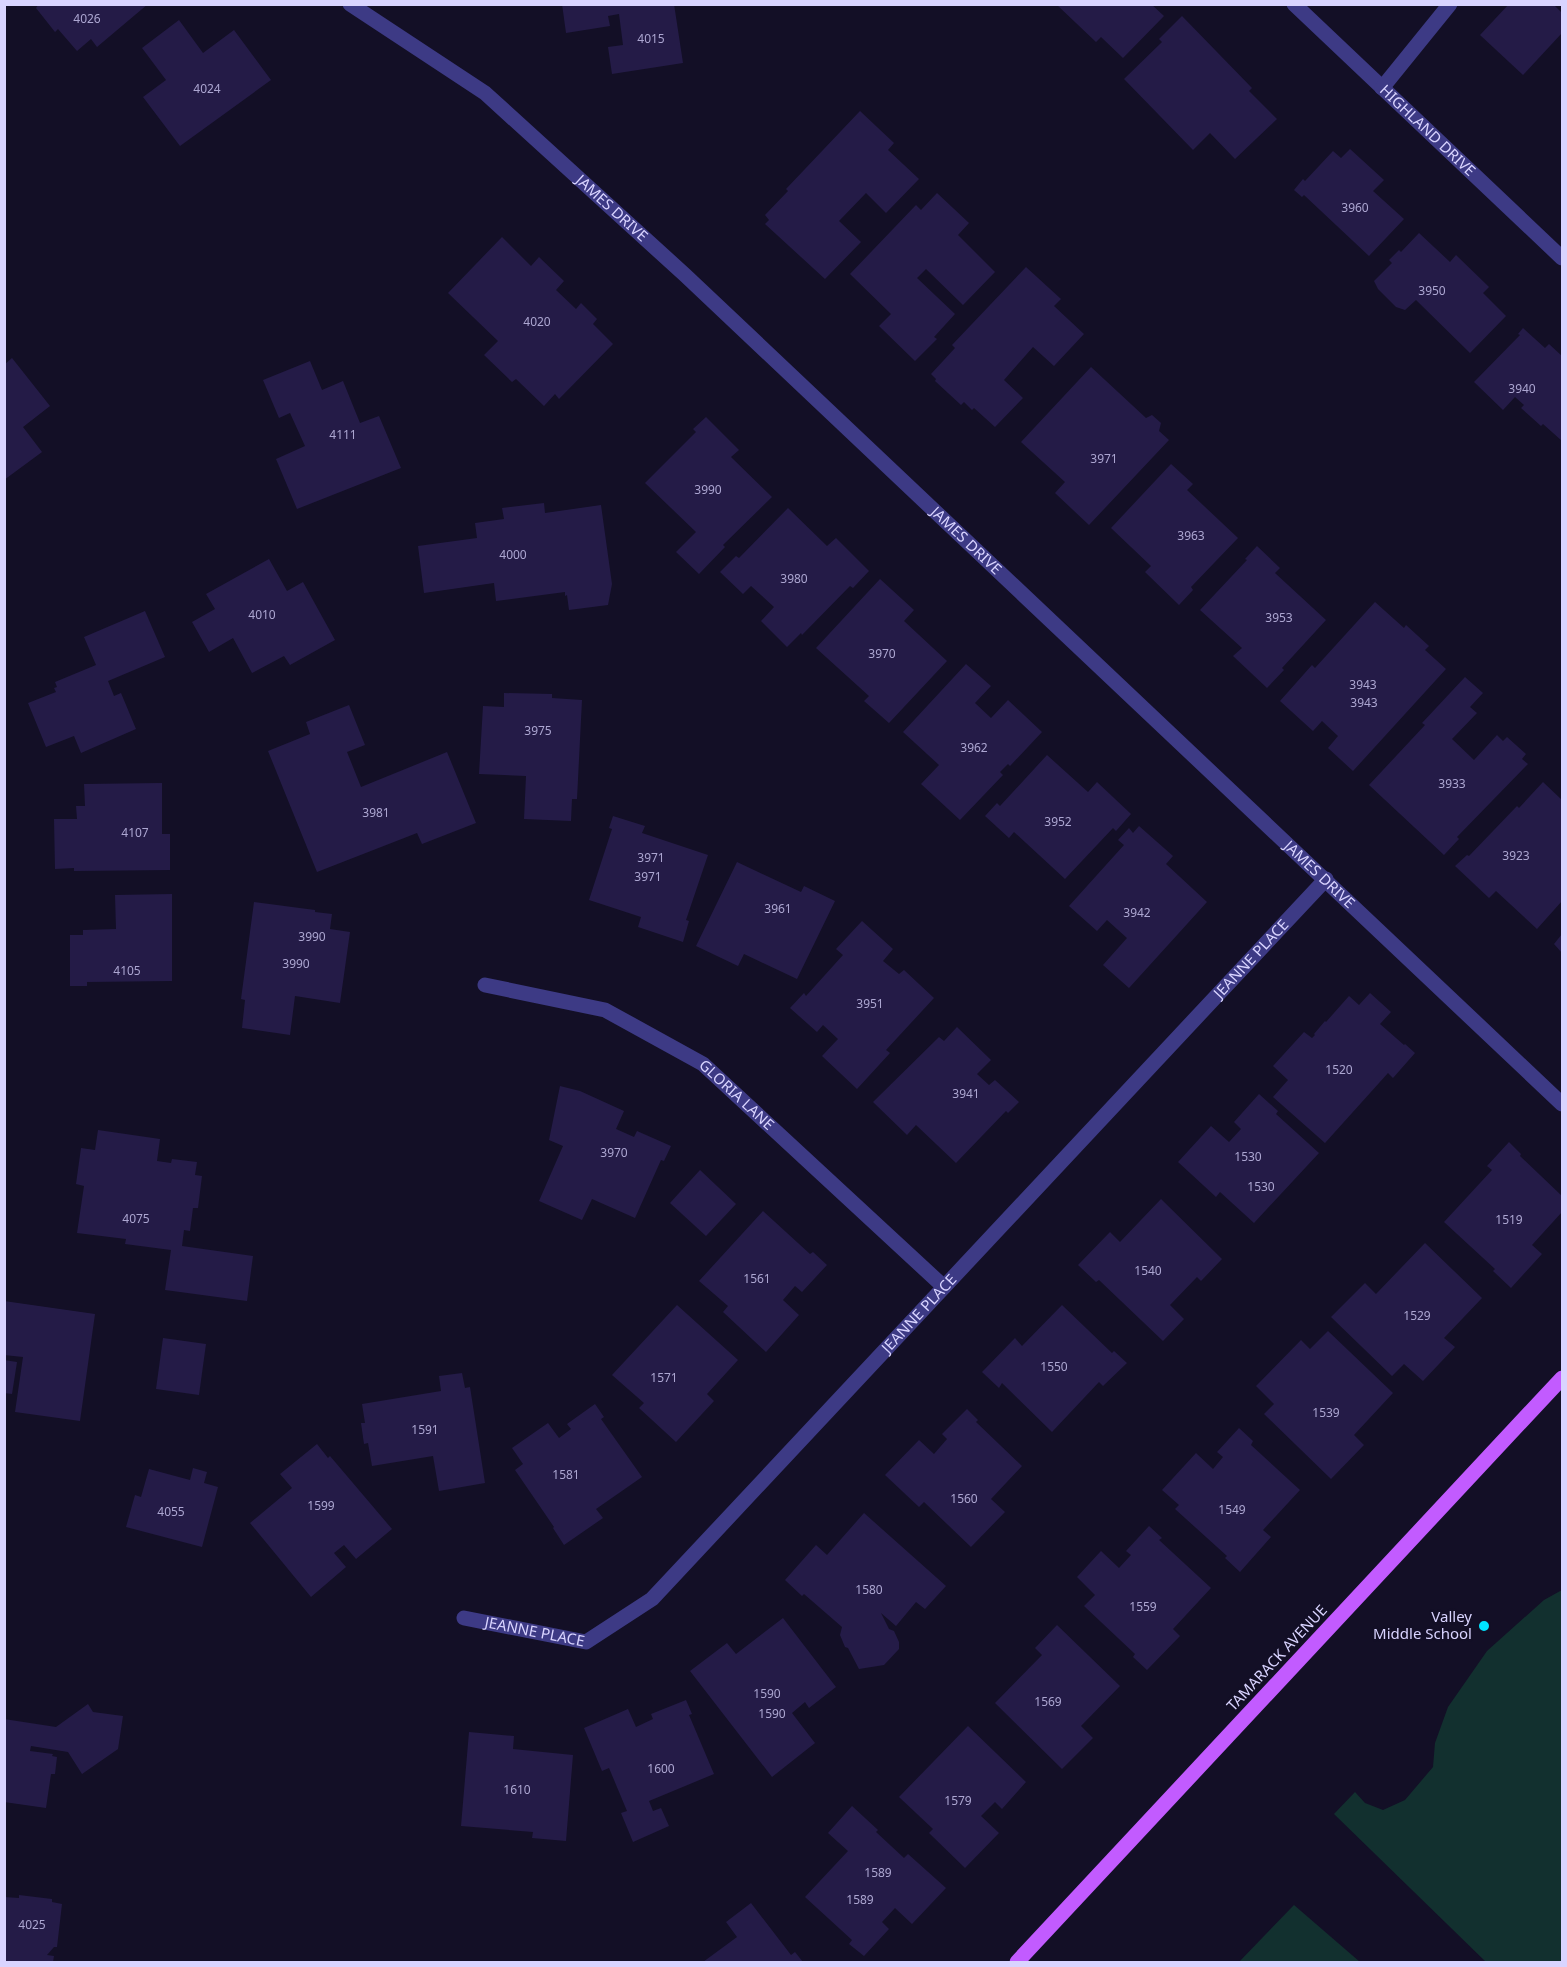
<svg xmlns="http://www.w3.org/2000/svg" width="1567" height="1967" viewBox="0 0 1567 1967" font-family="'Noto Sans',sans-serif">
	<rect width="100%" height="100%" fill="#130f26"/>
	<g fill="#12302f">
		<path d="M 1562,1590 L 1562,1962 L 1486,1962 L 1334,1814 L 1355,1792 L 1365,1803 L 1383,1810 L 1405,1800 L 1433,1767 L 1435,1743 L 1448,1707 L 1487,1651 L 1544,1600 Z"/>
		<path d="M 1294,1905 L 1360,1962 L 1239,1962 Z"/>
	</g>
	<g fill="#241b47">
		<path d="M 39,4 L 148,4 L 97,47 L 91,39 L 77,51 L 58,29 L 55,32 L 36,8 Z"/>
		<path d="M 562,4 L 674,4 L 683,63 L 612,74 L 608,47 L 623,45 L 619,14 L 608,16 L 610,26 L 566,33 Z"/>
		<path d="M 1056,4 L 1151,4 L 1164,16 L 1123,58 L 1101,37 L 1096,42 Z"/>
		<path d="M 1509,4 L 1553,4 L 1562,13 L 1562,33 L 1523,75 L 1480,35 Z"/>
		<path d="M 1182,16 L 1252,88 L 1249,91 L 1277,119 L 1235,159 L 1210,133 L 1193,150 L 1124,79 L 1162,42 L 1159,39 Z"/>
		<path d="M 179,20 L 203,53 L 234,30 L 271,80 L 180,146 L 143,97 L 166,80 L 142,48 Z"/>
		<path d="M 860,111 L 894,143 L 888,150 L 919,179 L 886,213 L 866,193 L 839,221 L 861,242 L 825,279 L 765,224 L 769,220 L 765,215 L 788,191 L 786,189 Z"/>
		<path d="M 1350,149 L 1384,180 L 1373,191 L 1404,219 L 1369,256 L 1304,195 L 1302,197 L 1294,190 L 1303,179 L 1305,181 L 1333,151 L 1341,158 Z"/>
		<path d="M 937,193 L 969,223 L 958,235 L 995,272 L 963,305 L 926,269 L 917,278 L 955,314 L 934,337 L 937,339 L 915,361 L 879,326 L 891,314 L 850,274 L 916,205 L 921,210 Z"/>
		<path d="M 1419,233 L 1450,262 L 1456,255 L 1489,287 L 1483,293 L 1506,316 L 1470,353 L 1416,300 L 1405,310 L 1396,307 L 1378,289 L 1374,281 L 1392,263 L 1389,260 L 1399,250 L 1401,252 Z"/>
		<path d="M 502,237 L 531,266 L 539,257 L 564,281 L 556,290 L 576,309 L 581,303 L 597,319 L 593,324 L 613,344 L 559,399 L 555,394 L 544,406 L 516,379 L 512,382 L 484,355 L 498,341 L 448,293 Z"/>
		<path d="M 1026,267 L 1061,299 L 1054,306 L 1084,334 L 1054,366 L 1033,347 L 1004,380 L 1023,398 L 995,427 L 974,408 L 972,410 L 964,402 L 961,405 L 935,381 L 936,379 L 931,374 L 955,348 L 952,345 Z"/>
		<path d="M 1523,328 L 1545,348 L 1549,344 L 1562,356 L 1561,366 L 1562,368 L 1562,441 L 1543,424 L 1541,426 L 1521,408 L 1524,405 L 1515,397 L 1503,410 L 1474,382 L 1520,335 L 1518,334 Z"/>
		<path d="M 12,358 L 50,406 L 23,427 L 42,452 L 4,480 L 4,365 Z"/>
		<path d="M 310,361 L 322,390 L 343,381 L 360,423 L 379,416 L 401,468 L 297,509 L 276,459 L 305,446 L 290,413 L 279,418 L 263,380 Z"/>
		<path d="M 1091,367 L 1146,418 L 1152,415 L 1161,423 L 1159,431 L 1169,440 L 1089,525 L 1055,493 L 1065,482 L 1021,442 Z"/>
		<path d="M 706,417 L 739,450 L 731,457 L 772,497 L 723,545 L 725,547 L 699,574 L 676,552 L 696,532 L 645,483 L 696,432 L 693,429 Z"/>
		<path d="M 1171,464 L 1193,484 L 1187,490 L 1238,538 L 1191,587 L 1193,590 L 1179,605 L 1145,572 L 1151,566 L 1111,528 Z"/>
		<path d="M 544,503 L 545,513 L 601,505 L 612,584 L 608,605 L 569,610 L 567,595 L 565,596 L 565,592 L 496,601 L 494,583 L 424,593 L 418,546 L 477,538 L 475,523 L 504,519 L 502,508 Z"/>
		<path d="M 788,508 L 827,546 L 836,538 L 869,571 L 853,588 L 850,586 L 802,635 L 801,633 L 787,647 L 761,621 L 774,607 L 751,586 L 743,594 L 720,572 L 736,556 L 739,558 Z"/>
		<path d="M 1257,546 L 1280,568 L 1275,573 L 1326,620 L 1282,668 L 1284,670 L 1267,688 L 1233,656 L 1242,648 L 1200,610 L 1247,560 L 1245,559 Z"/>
		<path d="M 269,559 L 287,591 L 303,582 L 335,640 L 290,665 L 284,656 L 252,673 L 233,638 L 209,652 L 192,622 L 215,609 L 206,594 Z"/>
		<path d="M 880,579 L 914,610 L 904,621 L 947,661 L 889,723 L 864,701 L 869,696 L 816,648 Z"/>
		<path d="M 1375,602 L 1404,628 L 1406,625 L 1429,646 L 1425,650 L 1446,669 L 1353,771 L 1328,748 L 1338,736 L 1322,721 L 1313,731 L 1280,701 L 1312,665 L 1315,668 Z"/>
		<path d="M 145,611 L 165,657 L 108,681 L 114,696 L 121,693 L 136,729 L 81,753 L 74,736 L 46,747 L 28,703 L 56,692 L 54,688 L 57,687 L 55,682 L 96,665 L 84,637 Z"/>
		<path d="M 966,664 L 991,686 L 975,703 L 991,718 L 1008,700 L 1042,732 L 1010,766 L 1008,764 L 1000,772 L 1003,775 L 960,820 L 921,784 L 939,765 L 903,732 Z"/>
		<path d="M 1465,677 L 1483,693 L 1470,707 L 1477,713 L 1452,739 L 1474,760 L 1497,735 L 1503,741 L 1507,737 L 1526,754 L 1522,759 L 1528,764 L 1457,837 L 1459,839 L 1444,855 L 1369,785 L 1425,725 L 1422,723 Z"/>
		<path d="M 504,693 L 552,694 L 552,698 L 582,700 L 577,799 L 572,799 L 571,821 L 524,819 L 526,776 L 479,774 L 483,706 L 504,707 Z"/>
		<path d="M 349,705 L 365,745 L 347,752 L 361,787 L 447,752 L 476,823 L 422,844 L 417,833 L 317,872 L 268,751 L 310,734 L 306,722 Z"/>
		<path d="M 1047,755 L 1088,792 L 1097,782 L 1131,814 L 1116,831 L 1113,828 L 1065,879 L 1014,832 L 1009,838 L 985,816 L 997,803 L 1000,806 Z"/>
		<path d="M 1543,782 L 1562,800 L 1562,901 L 1537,929 L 1496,891 L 1489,898 L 1455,866 L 1467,855 L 1469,856 L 1517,806 L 1519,808 Z"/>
		<path d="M 162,783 L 162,834 L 170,834 L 170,870 L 74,871 L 74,868 L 55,869 L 54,819 L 77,819 L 76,806 L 85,806 L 84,784 Z"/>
		<path d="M 613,816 L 645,826 L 642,833 L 708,855 L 686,920 L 689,921 L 683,942 L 638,927 L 641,917 L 589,900 L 612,829 L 609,828 Z"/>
		<path d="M 1139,826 L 1173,856 L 1166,864 L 1207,902 L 1129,988 L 1103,965 L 1127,938 L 1107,920 L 1097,931 L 1069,906 L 1124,845 L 1118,840 L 1129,828 L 1133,833 Z"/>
		<path d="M 737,862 L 801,892 L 804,886 L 835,901 L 797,979 L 744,954 L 738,966 L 696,946 Z"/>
		<path d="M 172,894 L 172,981 L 87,982 L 87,986 L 70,986 L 70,935 L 83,935 L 83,930 L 116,929 L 115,895 Z"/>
		<path d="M 254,902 L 315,910 L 315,912 L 332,914 L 330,929 L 350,932 L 340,1003 L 295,996 L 290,1035 L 242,1028 L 245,1000 L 241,999 Z"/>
		<path d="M 862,921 L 893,949 L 883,961 L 899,974 L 904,970 L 934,998 L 886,1050 L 890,1053 L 857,1089 L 822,1056 L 838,1039 L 823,1025 L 817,1032 L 790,1008 L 804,993 L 806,996 L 843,955 L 836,949 Z"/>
		<path d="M 1562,934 L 1562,953 L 1554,944 Z"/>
		<path d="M 1370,993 L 1391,1012 L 1380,1024 L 1404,1045 L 1405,1044 L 1415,1053 L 1393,1078 L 1388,1073 L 1325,1143 L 1273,1097 L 1288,1080 L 1273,1066 L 1304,1032 L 1312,1038 L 1315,1035 L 1314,1034 L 1325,1021 L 1326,1022 L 1349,996 L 1359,1005 Z"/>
		<path d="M 957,1027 L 991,1060 L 977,1074 L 989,1085 L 995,1080 L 1019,1102 L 1008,1113 L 1006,1111 L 956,1163 L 916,1125 L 907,1135 L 873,1102 L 939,1037 L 944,1041 Z"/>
		<path d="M 560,1086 L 580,1091 L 624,1111 L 616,1129 L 634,1137 L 637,1131 L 671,1146 L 664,1161 L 661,1160 L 635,1218 L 592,1199 L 582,1220 L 539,1201 L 563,1146 L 549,1140 Z"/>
		<path d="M 1259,1094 L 1278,1111 L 1276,1114 L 1319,1153 L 1254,1223 L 1220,1192 L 1216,1197 L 1178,1162 L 1211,1126 L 1229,1142 L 1241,1129 L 1234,1122 Z"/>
		<path d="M 98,1130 L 160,1139 L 157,1161 L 171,1163 L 172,1159 L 197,1162 L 195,1175 L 202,1176 L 198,1208 L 193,1208 L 190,1231 L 184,1230 L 182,1246 L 253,1256 L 247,1301 L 165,1290 L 171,1250 L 125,1244 L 126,1239 L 77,1233 L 84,1186 L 76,1184 L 81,1148 L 95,1150 Z"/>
		<path d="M 1509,1142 L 1521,1154 L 1520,1156 L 1562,1196 L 1562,1212 L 1532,1245 L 1542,1254 L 1511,1288 L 1493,1271 L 1495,1269 L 1444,1222 L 1492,1170 L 1487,1166 Z"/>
		<path d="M 700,1170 L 736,1204 L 706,1236 L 670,1203 Z"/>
		<path d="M 1161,1199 L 1222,1259 L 1201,1281 L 1197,1277 L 1170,1305 L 1184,1319 L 1163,1341 L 1099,1280 L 1096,1282 L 1078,1265 L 1110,1232 L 1120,1242 Z"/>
		<path d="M 763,1211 L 810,1254 L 813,1252 L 827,1265 L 802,1292 L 795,1286 L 783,1300 L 799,1315 L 766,1352 L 723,1312 L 728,1306 L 699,1281 Z"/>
		<path d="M 1425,1243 L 1482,1298 L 1444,1338 L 1455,1347 L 1423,1381 L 1404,1364 L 1392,1376 L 1331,1317 L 1365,1283 L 1376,1294 Z"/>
		<path d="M 4,1301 L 95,1314 L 80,1421 L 15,1412 L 23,1357 L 4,1355 Z"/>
		<path d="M 677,1305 L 738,1360 L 707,1394 L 714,1401 L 676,1442 L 639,1408 L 644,1403 L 612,1375 Z"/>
		<path d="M 1062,1305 L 1112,1353 L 1114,1351 L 1127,1363 L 1103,1386 L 1099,1382 L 1052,1432 L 1002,1383 L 999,1388 L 982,1372 L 1015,1338 L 1022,1346 Z"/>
		<path d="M 1328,1331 L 1393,1393 L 1354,1435 L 1364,1445 L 1331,1479 L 1264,1414 L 1274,1404 L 1256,1386 L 1301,1340 L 1310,1349 Z"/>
		<path d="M 163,1338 L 206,1344 L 199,1395 L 156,1389 Z"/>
		<path d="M 4,1360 L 17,1362 L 12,1394 L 4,1393 Z"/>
		<path d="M 462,1373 L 465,1388 L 470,1387 L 485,1483 L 439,1491 L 433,1456 L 372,1466 L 368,1443 L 364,1444 L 361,1423 L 365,1423 L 362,1404 L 441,1391 L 439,1376 Z"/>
		<path d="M 595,1404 L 604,1417 L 601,1419 L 642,1477 L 596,1509 L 603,1518 L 564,1545 L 553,1528 L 554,1527 L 515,1470 L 523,1464 L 512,1448 L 548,1423 L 559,1438 L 571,1429 L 567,1424 Z"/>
		<path d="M 967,1409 L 978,1420 L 976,1422 L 1022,1466 L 991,1499 L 1005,1512 L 971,1547 L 924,1502 L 919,1507 L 885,1475 L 919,1440 L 934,1454 L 947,1439 L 942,1434 Z"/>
		<path d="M 1239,1428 L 1253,1441 L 1251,1445 L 1300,1490 L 1263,1530 L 1271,1537 L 1240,1572 L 1225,1558 L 1227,1556 L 1175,1509 L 1179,1505 L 1162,1490 L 1196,1453 L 1213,1469 L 1223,1457 L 1217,1452 Z"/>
		<path d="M 317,1444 L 328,1458 L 330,1456 L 392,1529 L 356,1559 L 344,1545 L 334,1553 L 346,1567 L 311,1597 L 250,1523 L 292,1488 L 280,1474 Z"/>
		<path d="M 193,1468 L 207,1472 L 204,1483 L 218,1487 L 202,1547 L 126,1527 L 135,1495 L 141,1497 L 149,1469 L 190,1480 Z"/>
		<path d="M 864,1513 L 946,1586 L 925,1609 L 916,1602 L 896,1626 L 881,1613 L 889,1629 L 894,1631 L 899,1642 L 899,1649 L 884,1665 L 859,1669 L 848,1648 L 845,1647 L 840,1635 L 842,1627 L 804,1594 L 802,1596 L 785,1580 L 816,1545 L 827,1555 Z"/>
		<path d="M 1149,1526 L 1162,1538 L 1159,1540 L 1211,1588 L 1173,1629 L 1180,1636 L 1147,1670 L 1133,1657 L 1135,1654 L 1084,1606 L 1095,1595 L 1077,1577 L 1101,1551 L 1119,1568 L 1131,1555 L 1126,1551 Z"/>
		<path d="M 783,1618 L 836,1687 L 809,1708 L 805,1702 L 792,1713 L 815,1743 L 772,1777 L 690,1671 L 727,1643 L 736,1654 Z"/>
		<path d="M 1057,1625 L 1120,1686 L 1081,1726 L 1093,1738 L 1062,1769 L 995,1703 L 1042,1655 L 1035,1648 Z"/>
		<path d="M 686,1700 L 692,1714 L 689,1715 L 714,1774 L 649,1801 L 653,1811 L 661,1808 L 669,1826 L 633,1842 L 621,1813 L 627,1811 L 609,1768 L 602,1771 L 584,1728 L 628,1709 L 636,1727 L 653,1719 L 651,1714 Z"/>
		<path d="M 88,1704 L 93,1712 L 123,1716 L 118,1749 L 82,1774 L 68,1752 L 31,1746 L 30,1751 L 53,1754 L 52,1756 L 57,1757 L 55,1774 L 51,1774 L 46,1808 L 4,1802 L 4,1719 L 56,1727 Z"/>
		<path d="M 968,1726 L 1026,1782 L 1002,1809 L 995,1802 L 981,1816 L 999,1833 L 965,1868 L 929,1833 L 933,1829 L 899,1797 Z"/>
		<path d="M 469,1732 L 514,1736 L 513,1749 L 573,1755 L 566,1841 L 532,1838 L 533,1832 L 461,1826 Z"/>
		<path d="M 852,1806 L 878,1830 L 876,1832 L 904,1858 L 908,1854 L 946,1888 L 912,1924 L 895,1908 L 882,1922 L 889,1929 L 864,1956 L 849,1944 L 852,1940 L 805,1897 L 848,1851 L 828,1833 Z"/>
		<path d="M 19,1895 L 52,1899 L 52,1902 L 62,1904 L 57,1947 L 54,1947 L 47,1955 L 54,1956 L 53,1962 L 4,1962 L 4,1897 L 19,1898 Z"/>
		<path d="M 751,1903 L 791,1955 L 795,1952 L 803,1962 L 703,1962 L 737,1937 L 726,1922 Z"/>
	</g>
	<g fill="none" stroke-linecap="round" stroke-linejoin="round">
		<g stroke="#3d3a85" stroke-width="15">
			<path id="s1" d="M 350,4 L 485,93 L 685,275 L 1562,1104"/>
			<path id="s2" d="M 1294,4 L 1562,258"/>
			<path d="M 1382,88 L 1450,4"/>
			<path id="s3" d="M 485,985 L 605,1010 L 703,1064 L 944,1287"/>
			<path id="s4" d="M 464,1618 L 586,1642 L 652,1599 L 1326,879"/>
		</g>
		<path stroke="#c25bff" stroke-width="15" d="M 1017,1962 L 1562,1378"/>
	</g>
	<circle fill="#00e5ff" stroke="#130f26" stroke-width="2" cx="1484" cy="1626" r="6"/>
	<g text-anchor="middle" stroke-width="4.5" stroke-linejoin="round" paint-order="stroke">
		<g font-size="12" fill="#aca6d1">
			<text x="87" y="23">4026</text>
			<text x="651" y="43">4015</text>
			<text x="207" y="93">4024</text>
			<text x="1355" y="212">3960</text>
			<text x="1432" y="295">3950</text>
			<text x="537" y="326">4020</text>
			<text x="1522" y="393">3940</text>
			<text x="343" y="439">4111</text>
			<text x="1104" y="463">3971</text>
			<text x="708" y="494">3990</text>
			<text x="1191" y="540">3963</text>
			<text x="513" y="559">4000</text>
			<text x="794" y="583">3980</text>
			<text x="262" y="619">4010</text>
			<text x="1279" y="622">3953</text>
			<text x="882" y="658">3970</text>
			<text x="1363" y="689">3943</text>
			<text x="1364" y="707">3943</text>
			<text x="538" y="735">3975</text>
			<text x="974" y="752">3962</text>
			<text x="1452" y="788">3933</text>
			<text x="376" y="817">3981</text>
			<text x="1058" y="826">3952</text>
			<text x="135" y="837">4107</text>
			<text x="1516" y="860">3923</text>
			<text x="651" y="862">3971</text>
			<text x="648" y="881">3971</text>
			<text x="778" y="913">3961</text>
			<text x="1137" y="917">3942</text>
			<text x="312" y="941">3990</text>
			<text x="296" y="968">3990</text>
			<text x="127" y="975">4105</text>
			<text x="870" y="1008">3951</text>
			<text x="1339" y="1074">1520</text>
			<text x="966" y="1098">3941</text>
			<text x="614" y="1157">3970</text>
			<text x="1248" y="1161">1530</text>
			<text x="1261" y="1191">1530</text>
			<text x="136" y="1223">4075</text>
			<text x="1509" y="1224">1519</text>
			<text x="1148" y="1275">1540</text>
			<text x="757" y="1283">1561</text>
			<text x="1417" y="1320">1529</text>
			<text x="1054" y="1371">1550</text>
			<text x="664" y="1382">1571</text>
			<text x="1326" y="1417">1539</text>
			<text x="425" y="1434">1591</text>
			<text x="566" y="1479">1581</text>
			<text x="964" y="1503">1560</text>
			<text x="321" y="1510">1599</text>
			<text x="1232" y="1514">1549</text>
			<text x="171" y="1516">4055</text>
			<text x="869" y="1594">1580</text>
			<text x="1143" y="1611">1559</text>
			<text x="767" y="1698">1590</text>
			<text x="1048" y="1706">1569</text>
			<text x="772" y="1718">1590</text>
			<text x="661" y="1773">1600</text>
			<text x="517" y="1794">1610</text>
			<text x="958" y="1805">1579</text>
			<text x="878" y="1877">1589</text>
			<text x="860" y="1904">1589</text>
			<text x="32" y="1929">4025</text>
		</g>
		<g font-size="15" fill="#d9d4ff" stroke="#130f26">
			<text dy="5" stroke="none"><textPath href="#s2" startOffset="184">HIGHLAND DRIVE</textPath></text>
			<text dy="5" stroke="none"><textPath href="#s1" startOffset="333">JAMES DRIVE</textPath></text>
			<text dy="5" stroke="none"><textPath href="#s1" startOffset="819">JAMES DRIVE</textPath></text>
			<text dy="5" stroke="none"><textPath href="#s1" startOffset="1305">JAMES DRIVE</textPath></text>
			<text dy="5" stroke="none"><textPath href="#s4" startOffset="1080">JEANNE PLACE</textPath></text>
			<text dy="5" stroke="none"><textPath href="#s3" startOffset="280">GLORIA LANE</textPath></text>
			<text dy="5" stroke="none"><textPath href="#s4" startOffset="594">JEANNE PLACE</textPath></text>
			<text dy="5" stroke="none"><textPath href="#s4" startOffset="72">JEANNE PLACE</textPath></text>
			<text transform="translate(1277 1658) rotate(-47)" y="5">TAMARACK AVENUE</text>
		</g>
		<g font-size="15" fill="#d9d4ff" stroke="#130f26" text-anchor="end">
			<text x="1472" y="1622">Valley<tspan x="1472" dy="17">Middle School</tspan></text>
		</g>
	</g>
	<rect width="1567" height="1967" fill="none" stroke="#d9d4ff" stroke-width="12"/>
</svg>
